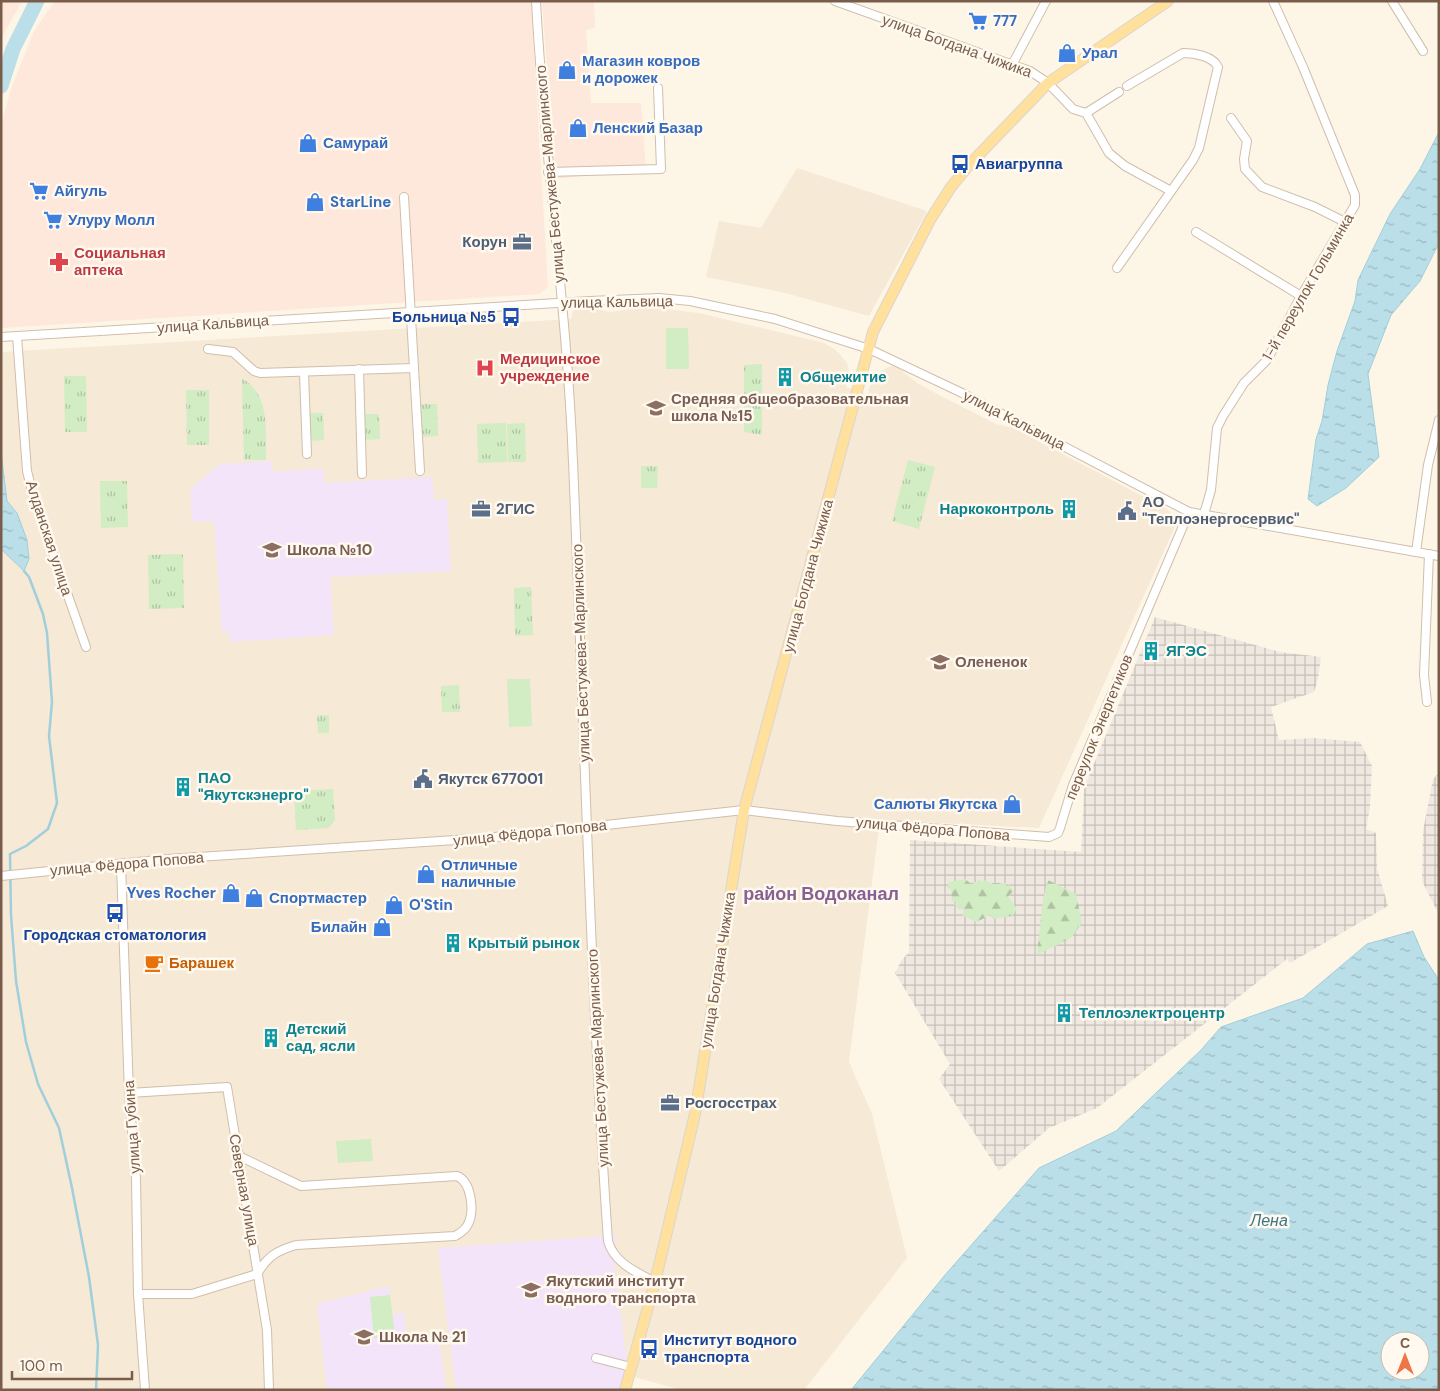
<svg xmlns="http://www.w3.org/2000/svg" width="1440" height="1391" viewBox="0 0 1440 1391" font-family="'DM Sans',sans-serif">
	<defs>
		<pattern id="industrial-grid" width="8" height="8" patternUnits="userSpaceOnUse" patternTransform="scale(1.25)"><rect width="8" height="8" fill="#eee8e1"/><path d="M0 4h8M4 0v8" fill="none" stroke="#c6bfb8"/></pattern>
		<pattern id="grass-tufts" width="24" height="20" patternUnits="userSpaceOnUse" patternTransform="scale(1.25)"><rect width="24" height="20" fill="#d2ecc4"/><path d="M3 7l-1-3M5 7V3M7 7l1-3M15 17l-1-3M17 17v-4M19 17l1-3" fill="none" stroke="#afc2a1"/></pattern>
		<pattern id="forest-firs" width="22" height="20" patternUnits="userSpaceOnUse" patternTransform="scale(1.25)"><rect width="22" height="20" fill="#d2ecc4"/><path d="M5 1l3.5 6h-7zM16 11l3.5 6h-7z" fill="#afc2a1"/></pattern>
		<pattern id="water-ripples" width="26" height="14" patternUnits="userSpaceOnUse" patternTransform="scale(1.25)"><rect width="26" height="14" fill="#badfe9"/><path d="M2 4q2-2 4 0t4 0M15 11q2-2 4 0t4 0" fill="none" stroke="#9cb8bf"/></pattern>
	</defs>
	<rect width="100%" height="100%" fill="#fdf6e7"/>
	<g fill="#f6e9d5">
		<path d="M 797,168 L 927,211 L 869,316 L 781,292 L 706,277 L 719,221 L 761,228 Z"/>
		<path d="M 584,307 L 610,312 L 648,307 L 699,313 L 824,343 L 836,350 L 847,363 L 849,371 L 846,387 L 868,395 L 870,386 L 879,372 L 891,366 L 897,367 L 917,383 L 943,397 L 996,424 L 1013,428 L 1167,509 L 1178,520 L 1039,828 L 880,820 L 849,1062 L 872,1114 L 907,1258 L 804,1390 L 681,1390 L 613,1371 L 608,1390 L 1,1390 L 1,352 L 571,319 L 573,311 Z"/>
	</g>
	<g fill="#fee7db">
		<path d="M 1,1 L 22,1 L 1,39 Z"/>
		<path d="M 55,1 L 531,1 L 548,287 L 539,294 L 1,328 L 1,126 L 11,89 L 34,31 Z"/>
		<path d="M 542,1 L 594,1 L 595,28 L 586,30 L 591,103 L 641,103 L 646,169 L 555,179 Z"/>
	</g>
	<g fill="url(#industrial-grid)">
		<path d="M 1155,617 L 1280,652 L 1321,657 L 1318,679 L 1314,692 L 1271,707 L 1279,740 L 1314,738 L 1360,742 L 1372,766 L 1370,808 L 1366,829 L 1376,833 L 1377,868 L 1388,906 L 1290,963 L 1287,959 L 1097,1108 L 1049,1128 L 999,1171 L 939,1079 L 950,1064 L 895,973 L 901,961 L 909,952 L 910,840 L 1081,852 L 1084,788 Z"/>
		<path d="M 1439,773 L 1439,915 L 1422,881 L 1423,831 L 1433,779 Z"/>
	</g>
	<g fill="#f3e4fa">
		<path d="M 271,461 L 272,472 L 323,468 L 324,483 L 432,477 L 434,500 L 447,499 L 451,571 L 330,577 L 334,635 L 230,642 L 230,632 L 222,632 L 214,521 L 192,522 L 190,490 L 220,464 Z"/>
		<path d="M 616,1235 L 614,1258 L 626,1355 L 624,1390 L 456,1390 L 438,1248 Z"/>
		<path d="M 389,1286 L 392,1314 L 404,1313 L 407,1341 L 439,1334 L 446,1390 L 327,1390 L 317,1304 Z"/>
	</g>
	<g fill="url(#grass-tufts)">
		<path d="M 762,364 L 762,435 L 744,432 L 744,365 Z"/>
		<path d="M 64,376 L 86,376 L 87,432 L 65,432 Z"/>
		<path d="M 242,378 C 271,396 265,429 266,460 L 244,460 Z"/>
		<path d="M 186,390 L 209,390 L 209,445 L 187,445 Z"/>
		<path d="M 420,404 L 437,404 L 438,436 L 421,437 Z"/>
		<path d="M 309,413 L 323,413 L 324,440 L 309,441 Z"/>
		<path d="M 365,414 L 379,414 L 380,439 L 365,440 Z"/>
		<path d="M 506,423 L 507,462 L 478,463 L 477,424 Z"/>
		<path d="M 525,423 L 526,462 L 508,462 L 507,424 Z"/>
		<path d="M 908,460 L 935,467 L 919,529 L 892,521 Z"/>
		<path d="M 641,466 L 658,466 L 657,488 L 641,488 Z"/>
		<path d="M 100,481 L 127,481 L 128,527 L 101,528 Z"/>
		<path d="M 183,554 L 184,608 L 149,609 L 148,555 Z"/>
		<path d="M 531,587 L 533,635 L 515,636 L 514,588 Z"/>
		<path d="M 459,685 L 460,712 L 442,712 L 441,686 Z"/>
		<path d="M 317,715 L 329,715 L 329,733 L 318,733 Z"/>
		<path d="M 333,789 L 335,820 L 329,828 L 296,830 L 294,791 Z"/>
	</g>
	<g fill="url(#forest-firs)">
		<path d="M 965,879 L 970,883 L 977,882 L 979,879 L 982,882 L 984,880 L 991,883 L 1006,883 L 1006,887 L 1009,885 L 1014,891 L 1008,896 L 1017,909 L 1012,916 L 992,919 L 991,915 L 976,922 L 962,915 L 965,910 L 959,909 L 954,904 L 959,902 L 952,901 L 951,889 L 947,888 L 949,882 Z"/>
		<path d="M 1048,880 L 1076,894 L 1082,923 L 1071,938 L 1037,955 L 1043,899 Z"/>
	</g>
	<g fill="#d2ecc4">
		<path d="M 666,328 L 688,328 L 689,369 L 666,369 Z"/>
		<path d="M 507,679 L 530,679 L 532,726 L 509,727 Z"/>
		<path d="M 371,1139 L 373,1161 L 338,1163 L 336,1141 Z"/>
		<path d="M 390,1295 L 395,1336 L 374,1338 L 370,1297 Z"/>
	</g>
	<g fill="url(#water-ripples)" stroke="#a0cfdb" fill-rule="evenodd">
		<path d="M 1439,132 L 1439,243 L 1420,281 L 1391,315 L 1368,374 L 1379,457 L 1346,488 L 1317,506 L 1308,499 L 1316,439 L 1322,421 L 1328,385 L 1337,351 L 1355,301 L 1358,280 L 1390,214 L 1420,169 Z"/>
		<path d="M 1,452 L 7,501 L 17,513 L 27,540 L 29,559 L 24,571 L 1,549 Z"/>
		<path d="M 1413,931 L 1424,957 L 1439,980 L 1439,1390 L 851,1390 L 945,1275 L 1039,1168 L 1116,1131 L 1201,1050 L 1221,1027 L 1303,998 L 1367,944 ZM 1390,1341 L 1420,1341 L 1420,1371 L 1390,1371 Z"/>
	</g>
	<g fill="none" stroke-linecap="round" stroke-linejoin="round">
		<path stroke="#a0cfdb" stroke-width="2.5" d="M 24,571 L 29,577 L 43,614 L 47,633 L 52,702 L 49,736 L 57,803 L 48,829 L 26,846 L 10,854 L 11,915 L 16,981 L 26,1042 L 38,1084 L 59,1128 L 72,1188 L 89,1277 L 98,1345 L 96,1390"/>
		<path stroke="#badfe9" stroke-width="15" d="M 1,86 L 13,49 L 37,1"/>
		<g stroke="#d0beac" stroke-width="10">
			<g id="minor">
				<path d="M 536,1 C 544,155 567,308 573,462 C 584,721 590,982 608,1241 C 614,1263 636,1272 655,1282"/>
				<path d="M 835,1 L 1030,71 L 1048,83 L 1073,109 L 1086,113 L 1109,153 L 1125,166 L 1171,191"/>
				<path d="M 1392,1 L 1423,51"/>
				<path d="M 1012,65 L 1046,1"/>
				<path d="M 1086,113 L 1119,92"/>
				<path d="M 1231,118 L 1247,141 L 1244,159 L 1245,169 L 1262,187 L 1315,207 L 1345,222"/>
				<path d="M 548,172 L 661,169 L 658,88"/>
				<path d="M 404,197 L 420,471"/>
				<path d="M 1196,232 L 1301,296"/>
				<path d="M 1117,268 L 1193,160 L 1199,148 L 1218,67 C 1213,56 1194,53 1183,53 L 1127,86"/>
				<path d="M 17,336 L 27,471 L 34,499 L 86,647"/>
				<path d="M 1,337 L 590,301 L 659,298 L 690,301 L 775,319 L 869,349 L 960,392 L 1189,512 L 1439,556"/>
				<path d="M 208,349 L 233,352 L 254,371 L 260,373 L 414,368"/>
				<path d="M 359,369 L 362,474"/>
				<path d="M 304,373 L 307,454"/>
				<path d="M 1204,514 L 1211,490 L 1217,428 L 1223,416 L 1244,383 L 1267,360 L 1301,296 L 1355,205 L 1355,195 L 1303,67 L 1273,1"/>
				<path d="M 1416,552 L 1428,465 L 1439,420"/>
				<path d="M 1427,702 L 1424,675 L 1429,554"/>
				<path d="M 121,865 L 129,1093 L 136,1178 L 138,1294 L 145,1390"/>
				<path d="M 1,876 L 167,859 L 486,838 L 744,810 L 837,821 L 1049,837 L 1058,833 L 1060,828 L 1073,785 L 1189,512"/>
				<path d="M 129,1093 L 227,1087 L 267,1330 L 269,1390"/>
				<path d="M 138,1294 L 192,1294 L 257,1274 C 268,1256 276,1251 296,1245 L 455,1236 C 460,1233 464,1231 467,1226 C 475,1213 472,1182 457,1176 L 301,1186 L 239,1156"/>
				<path d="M 596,1358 L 631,1367"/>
			</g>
		</g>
		<g stroke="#dcd5d0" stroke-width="12">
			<path id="major" d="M 625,1390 L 655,1282 L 695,1114 L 744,810 L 873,332 L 930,220 L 951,187 L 970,164 L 1048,83 L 1168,1"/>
		</g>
		<use href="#minor" stroke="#fff" stroke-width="8"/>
		<use href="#major" stroke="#ffe09d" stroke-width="10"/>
	</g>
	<defs>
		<g id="supermarket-bare" transform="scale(1.5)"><path d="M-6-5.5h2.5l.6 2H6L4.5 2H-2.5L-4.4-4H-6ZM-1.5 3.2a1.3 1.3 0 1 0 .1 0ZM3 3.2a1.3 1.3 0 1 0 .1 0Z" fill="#3f7fe0" stroke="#fff9ef" stroke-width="2.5" paint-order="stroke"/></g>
		<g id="shop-bare" transform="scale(1.5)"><path d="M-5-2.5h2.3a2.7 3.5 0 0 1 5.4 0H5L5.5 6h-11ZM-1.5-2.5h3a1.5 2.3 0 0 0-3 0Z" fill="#3f7fe0" stroke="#fff9ef" stroke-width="2.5" paint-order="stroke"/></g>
		<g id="bus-bare" transform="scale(1.5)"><path d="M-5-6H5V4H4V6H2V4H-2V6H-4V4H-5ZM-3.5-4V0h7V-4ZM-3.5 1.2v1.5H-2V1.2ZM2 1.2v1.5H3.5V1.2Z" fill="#1a4fb4" stroke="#fff9ef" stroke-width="2.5" paint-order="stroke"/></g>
		<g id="office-bare" transform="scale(1.5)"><path d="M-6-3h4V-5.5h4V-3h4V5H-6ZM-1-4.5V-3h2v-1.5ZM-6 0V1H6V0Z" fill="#5c6f8a" stroke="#fff9ef" stroke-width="2.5" paint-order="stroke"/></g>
		<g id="pharmacy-bare" transform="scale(1.5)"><path d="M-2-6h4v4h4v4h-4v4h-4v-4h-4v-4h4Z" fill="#e0444e" stroke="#fff9ef" stroke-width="2.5" paint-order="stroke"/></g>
		<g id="hospital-bare" transform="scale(1.5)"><path d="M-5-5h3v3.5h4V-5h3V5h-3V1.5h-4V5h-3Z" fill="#e0444e" stroke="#fff9ef" stroke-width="2.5" paint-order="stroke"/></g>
		<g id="building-bare" transform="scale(1.5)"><path d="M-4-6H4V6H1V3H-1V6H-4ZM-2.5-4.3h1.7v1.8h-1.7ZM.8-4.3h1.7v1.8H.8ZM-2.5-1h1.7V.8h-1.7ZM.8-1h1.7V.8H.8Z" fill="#0f9aa8" stroke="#fff9ef" stroke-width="2.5" paint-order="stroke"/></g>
		<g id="school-bare" transform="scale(1.5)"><path d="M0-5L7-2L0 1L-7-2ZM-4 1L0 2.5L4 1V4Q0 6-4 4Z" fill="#8d6e63" stroke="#fff9ef" stroke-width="2.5" paint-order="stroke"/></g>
		<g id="civic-bare" transform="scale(1.5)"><path d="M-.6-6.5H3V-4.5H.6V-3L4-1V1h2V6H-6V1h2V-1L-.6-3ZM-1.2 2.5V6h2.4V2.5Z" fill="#5c6f8a" stroke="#fff9ef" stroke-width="2.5" paint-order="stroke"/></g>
		<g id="cafe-bare" transform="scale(1.5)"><path d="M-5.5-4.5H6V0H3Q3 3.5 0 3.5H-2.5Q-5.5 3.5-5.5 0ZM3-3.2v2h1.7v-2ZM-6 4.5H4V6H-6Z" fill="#e8710a" stroke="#fff9ef" stroke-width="2.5" paint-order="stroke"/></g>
		<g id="university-bare" transform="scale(1.5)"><path d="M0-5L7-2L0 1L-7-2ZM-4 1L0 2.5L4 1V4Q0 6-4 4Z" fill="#8d6e63" stroke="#fff9ef" stroke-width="2.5" paint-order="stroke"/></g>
	</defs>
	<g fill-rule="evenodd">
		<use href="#supermarket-bare" x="978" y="21"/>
		<use href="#shop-bare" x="1067" y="53"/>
		<use href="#shop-bare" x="567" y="70"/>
		<use href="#shop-bare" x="578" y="128"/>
		<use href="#shop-bare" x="308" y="143"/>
		<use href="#bus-bare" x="960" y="164"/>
		<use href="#supermarket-bare" x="39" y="191"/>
		<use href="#shop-bare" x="315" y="202"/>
		<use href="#supermarket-bare" x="53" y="220"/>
		<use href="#office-bare" x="522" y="242"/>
		<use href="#pharmacy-bare" x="59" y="262"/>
		<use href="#bus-bare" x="511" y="317"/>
		<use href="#hospital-bare" x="485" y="368"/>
		<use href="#building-bare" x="785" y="377"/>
		<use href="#school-bare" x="656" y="408"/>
		<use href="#office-bare" x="481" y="509"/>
		<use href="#building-bare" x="1069" y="509"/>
		<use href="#civic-bare" x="1127" y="511"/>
		<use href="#school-bare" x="272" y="550"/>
		<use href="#building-bare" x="1151" y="651"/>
		<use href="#school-bare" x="940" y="662"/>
		<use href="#civic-bare" x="423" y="779"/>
		<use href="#building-bare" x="183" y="787"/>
		<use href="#shop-bare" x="1012" y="804"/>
		<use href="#shop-bare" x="426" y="874"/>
		<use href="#shop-bare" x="231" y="893"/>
		<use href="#shop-bare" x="254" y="898"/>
		<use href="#shop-bare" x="394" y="905"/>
		<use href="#bus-bare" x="115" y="913"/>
		<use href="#shop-bare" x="382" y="927"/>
		<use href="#building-bare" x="453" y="943"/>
		<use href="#cafe-bare" x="154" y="963"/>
		<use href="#building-bare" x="1064" y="1013"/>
		<use href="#building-bare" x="271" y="1038"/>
		<use href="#office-bare" x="670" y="1103"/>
		<use href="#university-bare" x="531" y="1290"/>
		<use href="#school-bare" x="364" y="1337"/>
		<use href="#bus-bare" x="649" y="1349"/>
	</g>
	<g text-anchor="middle" stroke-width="5" stroke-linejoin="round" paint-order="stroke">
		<g font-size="15" font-weight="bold" fill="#366cbe" stroke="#fff9ef" text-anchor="start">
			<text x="993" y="26">777</text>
			<text x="1082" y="58">Урал</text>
			<text x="582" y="66">Магазин ковров<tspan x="582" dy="17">и дорожек</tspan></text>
			<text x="593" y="133">Ленский Базар</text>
			<text x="323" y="148">Самурай</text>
			<text x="54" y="196">Айгуль</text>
			<text x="330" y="207">StarLine</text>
			<text x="68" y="225">Улуру Молл</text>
			<text x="997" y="809" text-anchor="end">Салюты Якутска</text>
			<text x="441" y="870">Отличные<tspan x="441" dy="17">наличные</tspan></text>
			<text x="216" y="898" text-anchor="end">Yves Rocher</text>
			<text x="269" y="903">Спортмастер</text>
			<text x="409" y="910">O'Stin</text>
			<text x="367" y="932" text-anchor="end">Билайн</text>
		</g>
		<g font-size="15" fill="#795d4a" stroke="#fff9ef">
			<text transform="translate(957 46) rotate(20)" y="5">улица Богдана Чижика</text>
			<text transform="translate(550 174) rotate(-95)" y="5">улица Бестужева-Марлинского</text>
			<text transform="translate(1308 287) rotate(-60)" y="5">1-й переулок Гольминка</text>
			<text transform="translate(617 302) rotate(-1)" y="5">улица Кальвица</text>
			<text transform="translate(213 324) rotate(-4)" y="5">улица Кальвица</text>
			<text transform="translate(1014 420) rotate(27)" y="5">улица Кальвица</text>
			<text transform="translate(49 538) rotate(72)" y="5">Алданская улица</text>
			<text transform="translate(808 576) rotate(-75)" y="5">улица Богдана Чижика</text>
			<text transform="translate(581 653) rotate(-92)" y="5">улица Бестужева-Марлинского</text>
			<text transform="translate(1099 727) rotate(-68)" y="5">переулок Энергетиков</text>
			<text transform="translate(933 829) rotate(5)" y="5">улица Фёдора Попова</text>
			<text transform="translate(530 833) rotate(-6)" y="5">улица Фёдора Попова</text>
			<text transform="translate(127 864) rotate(-5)" y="5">улица Фёдора Попова</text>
			<text transform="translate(718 970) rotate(-81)" y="5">улица Богдана Чижика</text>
			<text transform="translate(598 1058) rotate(-93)" y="5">улица Бестужева-Марлинского</text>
			<text transform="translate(132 1127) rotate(-94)" y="5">улица Губина</text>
			<text transform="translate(244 1190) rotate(80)" y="5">Северная улица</text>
		</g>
		<g font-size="15" font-weight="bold" fill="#164399" stroke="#fff9ef" text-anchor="start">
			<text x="975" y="169">Авиагруппа</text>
			<text x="496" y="322" text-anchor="end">Больница №5</text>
			<text x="115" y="940" text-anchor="middle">Городская стоматология</text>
			<text x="664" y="1345">Институт водного<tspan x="664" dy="17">транспорта</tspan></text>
		</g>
		<g font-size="15" font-weight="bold" fill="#4e5e75" stroke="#fff9ef" text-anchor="start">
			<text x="507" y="247" text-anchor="end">Корун</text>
			<text x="1142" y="507">АО<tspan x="1142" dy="17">"Теплоэнергосервис"</tspan></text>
			<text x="496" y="514">2ГИС</text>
			<text x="438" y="784">Якутск 677001</text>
			<text x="685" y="1108">Росгосстрах</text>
		</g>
		<g font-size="15" font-weight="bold" fill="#be3a42" stroke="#fff9ef" text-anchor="start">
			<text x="74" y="258">Социальная<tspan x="74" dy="17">аптека</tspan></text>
			<text x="500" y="364">Медицинское<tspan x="500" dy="17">учреждение</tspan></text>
		</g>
		<g font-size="15" font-weight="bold" fill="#0d838f" stroke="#fff9ef" text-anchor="start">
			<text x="800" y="382">Общежитие</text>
			<text x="1054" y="514" text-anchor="end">Наркоконтроль</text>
			<text x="1166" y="656">ЯГЭС</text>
			<text x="198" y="783">ПАО<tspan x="198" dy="17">"Якутскэнерго"</tspan></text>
			<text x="468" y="948">Крытый рынок</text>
			<text x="1079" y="1018">Теплоэлектроцентр</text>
			<text x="286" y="1034">Детский<tspan x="286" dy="17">сад, ясли</tspan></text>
		</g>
		<g font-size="15" font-weight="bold" fill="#785e54" stroke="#fff9ef" text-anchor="start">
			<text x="671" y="404">Средняя общеобразовательная<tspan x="671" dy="17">школа №15</tspan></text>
			<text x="287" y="555">Школа №10</text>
			<text x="955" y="667">Олененок</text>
			<text x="546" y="1286">Якутский институт<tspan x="546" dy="17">водного транспорта</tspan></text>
			<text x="379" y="1342">Школа № 21</text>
		</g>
		<g font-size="15" font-weight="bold" fill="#c56008" stroke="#fff9ef" text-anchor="start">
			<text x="169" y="968">Барашек</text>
		</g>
		<g font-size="16" font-style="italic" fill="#3f7787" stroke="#fff9ef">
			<text x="1269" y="1226">Лена</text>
		</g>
		<g font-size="18" font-weight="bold" fill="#876195" stroke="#fff9ef">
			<text x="821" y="900">район Водоканал</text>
		</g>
	</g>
	<rect width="1440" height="1391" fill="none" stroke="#795d4a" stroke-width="5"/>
	<g transform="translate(1405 1356)"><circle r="24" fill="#fff9ef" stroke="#c9bbad"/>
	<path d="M0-4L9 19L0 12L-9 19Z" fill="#ed7547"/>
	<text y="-8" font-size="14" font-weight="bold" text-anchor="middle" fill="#795d4a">С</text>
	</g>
	<path d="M12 1371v8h120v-8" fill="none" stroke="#795d4a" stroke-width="2.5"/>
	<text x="20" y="1371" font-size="15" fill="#795d4a" stroke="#fff9ef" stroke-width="4" paint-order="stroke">100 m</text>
</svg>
